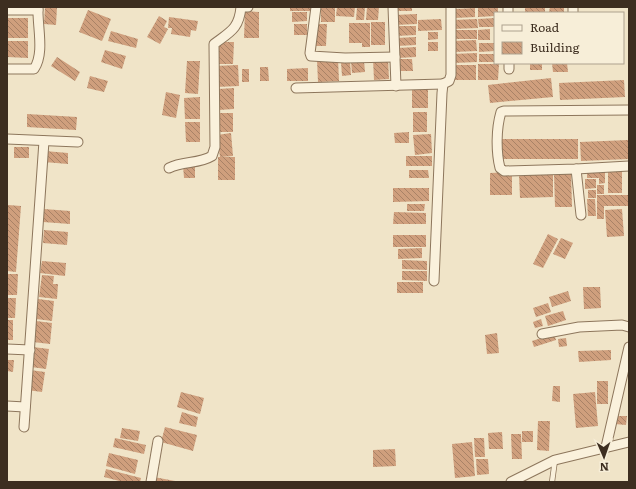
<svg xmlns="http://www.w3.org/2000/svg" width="636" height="489" viewBox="0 0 636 489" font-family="Literata,serif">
	<defs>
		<pattern id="building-back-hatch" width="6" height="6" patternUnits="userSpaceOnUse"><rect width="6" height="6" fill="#cf9f7d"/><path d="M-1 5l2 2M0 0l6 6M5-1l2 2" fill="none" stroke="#a98266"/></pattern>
	</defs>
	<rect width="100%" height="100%" fill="#f0e4c8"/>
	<g fill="url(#building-back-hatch)">
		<path d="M 45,7 L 57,7 L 56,25 L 44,24 Z"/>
		<rect x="290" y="7" width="21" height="4"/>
		<rect x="321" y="7" width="14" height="15"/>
		<path d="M 337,7 L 355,7 L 354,17 L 336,16 Z"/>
		<path d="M 357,7 L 365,7 L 364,20 L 356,20 Z"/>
		<path d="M 367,7 L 379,7 L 378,20 L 366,20 Z"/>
		<rect x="395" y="7" width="17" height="4"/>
		<path d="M 478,7 L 498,7 L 498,13 L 495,13 L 495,16 L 478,17 Z"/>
		<rect x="525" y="7" width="20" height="5"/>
		<path d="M 550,7 L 564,7 L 564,12 L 549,12 Z"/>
		<path d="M 475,8 L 475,17 L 455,18 L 455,9 Z"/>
		<path d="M 88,10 L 111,19 L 102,41 L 79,32 Z"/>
		<path d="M 245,11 L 259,12 L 259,38 L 244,38 Z"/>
		<path d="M 292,12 L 307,12 L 307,21 L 292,22 Z"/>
		<path d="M 417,14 L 417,24 L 394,25 L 394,15 Z"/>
		<path d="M 159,16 L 167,21 L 164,27 L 168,29 L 160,44 L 147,37 Z"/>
		<path d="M 169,17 L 198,21 L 196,31 L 191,30 L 190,37 L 171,34 L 172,28 L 168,28 Z"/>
		<rect x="7" y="18" width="21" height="20"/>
		<path d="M 495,18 L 495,27 L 479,27 L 478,19 Z"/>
		<path d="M 441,19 L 442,30 L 418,31 L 418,20 Z"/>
		<path d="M 477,19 L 478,28 L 453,29 L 453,20 Z"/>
		<rect x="371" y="22" width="14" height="23"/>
		<path d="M 349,23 L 370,23 L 370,47 L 362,47 L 362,43 L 349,43 Z"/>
		<rect x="294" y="24" width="13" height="11"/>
		<path d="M 316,24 L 327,24 L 326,46 L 315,46 Z"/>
		<path d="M 396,26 L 416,26 L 416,35 L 396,36 Z"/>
		<path d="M 490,29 L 490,40 L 478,40 L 478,30 Z"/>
		<path d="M 453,30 L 477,30 L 477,39 L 454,39 Z"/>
		<path d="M 111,31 L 138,39 L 136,48 L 108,41 Z"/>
		<path d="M 428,32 L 438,32 L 438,39 L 428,40 Z"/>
		<path d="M 416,37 L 416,45 L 397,46 L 397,38 Z"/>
		<path d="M 476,40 L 477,51 L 454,52 L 453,41 Z"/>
		<path d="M 7,41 L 28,41 L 28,58 L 7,57 Z"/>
		<path d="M 217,42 L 234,42 L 233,64 L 217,64 Z"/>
		<rect x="428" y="42" width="10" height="9"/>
		<path d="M 479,43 L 495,43 L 495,51 L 479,52 Z"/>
		<path d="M 416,47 L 416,57 L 398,58 L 398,48 Z"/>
		<path d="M 105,50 L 126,56 L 122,69 L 101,62 Z"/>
		<path d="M 477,53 L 477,62 L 453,63 L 453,54 Z"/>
		<rect x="479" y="54" width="16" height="8"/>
		<path d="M 57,57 L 80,72 L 75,81 L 51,66 Z"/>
		<path d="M 338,59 L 339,81 L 318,82 L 317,60 Z"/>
		<path d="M 373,59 L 388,59 L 389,79 L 374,80 Z"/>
		<path d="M 397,59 L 412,59 L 413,71 L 398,71 Z"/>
		<path d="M 187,61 L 200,61 L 198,94 L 185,93 Z"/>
		<path d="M 351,61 L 364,61 L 365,72 L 352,73 Z"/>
		<path d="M 341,62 L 350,62 L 351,75 L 342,76 Z"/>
		<path d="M 542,63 L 542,70 L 530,70 L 530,64 Z"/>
		<path d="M 552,63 L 567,63 L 568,72 L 553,72 Z"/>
		<path d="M 478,64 L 499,64 L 498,80 L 478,80 Z"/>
		<path d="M 238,65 L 239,86 L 216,87 L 215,66 Z"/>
		<rect x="453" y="65" width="23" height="15"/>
		<path d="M 260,67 L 268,67 L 269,81 L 260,81 Z"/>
		<path d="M 308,68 L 308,81 L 287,81 L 287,69 Z"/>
		<rect x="242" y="69" width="7" height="13"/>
		<path d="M 90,76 L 108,81 L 104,92 L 87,88 Z"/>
		<path d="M 551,78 L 553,97 L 490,103 L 488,85 Z"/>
		<path d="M 624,80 L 625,97 L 560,100 L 559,83 Z"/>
		<path d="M 234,88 L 234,109 L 219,110 L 218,89 Z"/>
		<rect x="412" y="89" width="16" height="19"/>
		<path d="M 166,92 L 180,95 L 176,118 L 162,115 Z"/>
		<path d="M 200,97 L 200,119 L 185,119 L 184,98 Z"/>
		<rect x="413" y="112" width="14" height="20"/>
		<path d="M 219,113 L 233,113 L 233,132 L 220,132 Z"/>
		<path d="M 27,114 L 77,117 L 76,130 L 27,127 Z"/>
		<path d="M 185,122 L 200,122 L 200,142 L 186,142 Z"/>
		<path d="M 409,132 L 409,143 L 395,143 L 394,133 Z"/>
		<path d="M 231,133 L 233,156 L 221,157 L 235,157 L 235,180 L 218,180 L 218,157 L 220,157 L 217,135 Z"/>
		<path d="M 431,134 L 432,153 L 415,155 L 413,135 Z"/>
		<rect x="502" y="139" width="76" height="20"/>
		<path d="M 628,140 L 629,159 L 581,161 L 580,142 Z"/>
		<rect x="14" y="147" width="15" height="11"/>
		<path d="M 45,151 L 68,153 L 68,164 L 44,162 Z"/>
		<rect x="406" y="156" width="26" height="10"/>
		<path d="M 183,165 L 195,165 L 195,178 L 184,178 Z"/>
		<path d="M 599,169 L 605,169 L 605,183 L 599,184 Z"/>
		<path d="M 409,170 L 428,170 L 429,178 L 409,178 Z"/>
		<path d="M 599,171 L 599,178 L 587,178 L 587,172 Z"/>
		<rect x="608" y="171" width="14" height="22"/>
		<path d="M 512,172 L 512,195 L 490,195 L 490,173 Z"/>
		<path d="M 571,172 L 572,207 L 555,207 L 554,173 Z"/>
		<path d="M 553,173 L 553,197 L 520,198 L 519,174 Z"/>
		<path d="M 585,179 L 596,179 L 596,188 L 585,189 Z"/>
		<rect x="597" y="185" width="7" height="9"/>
		<path d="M 393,188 L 429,188 L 429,201 L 393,202 Z"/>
		<rect x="588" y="190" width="8" height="8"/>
		<rect x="597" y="195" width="7" height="24"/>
		<rect x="604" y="195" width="24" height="11"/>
		<path d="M 587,199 L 595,199 L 596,216 L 588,216 Z"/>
		<path d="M 407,204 L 425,204 L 424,211 L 407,211 Z"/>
		<path d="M 8,205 L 21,206 L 16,272 L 7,271 Z"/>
		<path d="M 44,209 L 70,211 L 70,224 L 43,222 Z"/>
		<path d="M 622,209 L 624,236 L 607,237 L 605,210 Z"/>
		<path d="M 394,212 L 426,213 L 426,224 L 393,224 Z"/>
		<path d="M 44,230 L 68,232 L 67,245 L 43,243 Z"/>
		<path d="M 548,234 L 558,239 L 543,268 L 533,264 Z"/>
		<rect x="393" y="235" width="33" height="12"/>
		<path d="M 561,238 L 573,243 L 565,259 L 553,254 Z"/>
		<path d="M 422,248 L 422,258 L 398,259 L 398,249 Z"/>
		<path d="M 402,260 L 427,261 L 427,270 L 402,269 Z"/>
		<path d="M 42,261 L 66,263 L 65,276 L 40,273 Z"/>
		<path d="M 402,271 L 427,271 L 427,281 L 402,280 Z"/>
		<path d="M 7,274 L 18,274 L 17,295 L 7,295 Z"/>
		<path d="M 42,275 L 54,276 L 53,284 L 58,284 L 57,299 L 39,297 Z"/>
		<rect x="397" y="282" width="26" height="11"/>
		<path d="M 583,287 L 600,287 L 601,308 L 584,309 Z"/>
		<path d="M 568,291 L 571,301 L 552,307 L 549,297 Z"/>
		<path d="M 7,298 L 16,298 L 15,318 L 7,318 Z"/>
		<path d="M 38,299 L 54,301 L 52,321 L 36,319 Z"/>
		<path d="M 548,303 L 551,312 L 536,317 L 533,308 Z"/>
		<path d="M 563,311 L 566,320 L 548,326 L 545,316 Z"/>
		<path d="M 541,319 L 543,326 L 535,328 L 533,322 Z"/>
		<rect x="7" y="320" width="6" height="20"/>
		<path d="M 36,321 L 52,323 L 50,344 L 33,342 Z"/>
		<path d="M 497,333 L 499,353 L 487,354 L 485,335 Z"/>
		<path d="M 554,334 L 556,340 L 534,347 L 532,341 Z"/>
		<path d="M 566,338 L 567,346 L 559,347 L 558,339 Z"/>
		<path d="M 33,347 L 49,349 L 46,369 L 31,367 Z"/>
		<path d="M 611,350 L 611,360 L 579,362 L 578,351 Z"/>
		<path d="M 7,360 L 14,360 L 13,372 L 7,371 Z"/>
		<path d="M 30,370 L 45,372 L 42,392 L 27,390 Z"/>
		<rect x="597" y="381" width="11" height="23"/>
		<path d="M 553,386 L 560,386 L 560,402 L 552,401 Z"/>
		<path d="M 181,392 L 204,398 L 200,414 L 177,407 Z"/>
		<path d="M 595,392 L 598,426 L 576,428 L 573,394 Z"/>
		<path d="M 182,412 L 198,417 L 196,427 L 179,423 Z"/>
		<path d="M 615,416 L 627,416 L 626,425 L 615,424 Z"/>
		<path d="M 538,421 L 550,421 L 549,451 L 537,450 Z"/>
		<path d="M 165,427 L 197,435 L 193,451 L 161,442 Z"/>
		<path d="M 122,428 L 140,431 L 138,441 L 120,438 Z"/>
		<rect x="522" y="431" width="11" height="11"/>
		<path d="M 502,432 L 503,449 L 489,449 L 488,433 Z"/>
		<path d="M 511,434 L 521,434 L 522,459 L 512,459 Z"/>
		<path d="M 115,438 L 146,445 L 144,454 L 113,447 Z"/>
		<path d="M 474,438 L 484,438 L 485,457 L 475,457 Z"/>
		<path d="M 472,442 L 475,476 L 455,478 L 452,444 Z"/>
		<path d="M 395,449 L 396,466 L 373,467 L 373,450 Z"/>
		<path d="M 109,453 L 138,460 L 135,474 L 106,466 Z"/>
		<path d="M 476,459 L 488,459 L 489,474 L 477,475 Z"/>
		<path d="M 106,469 L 141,478 L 140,482 L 123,482 L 104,477 Z"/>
		<path d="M 154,477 L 175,481 L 175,482 L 153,482 Z"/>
	</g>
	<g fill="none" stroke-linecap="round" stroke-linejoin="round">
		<g stroke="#8d765c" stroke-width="6">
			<path id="service" d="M 552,482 L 555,460"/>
		</g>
		<g stroke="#8d765c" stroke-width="11">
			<g id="minor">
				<path d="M 316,7 L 310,53 L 311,56 L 345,58 L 395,57"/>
				<path d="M 393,7 L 396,86"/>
				<path d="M 508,7 L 508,13"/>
				<path d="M 573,7 L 573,13"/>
				<path d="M 7,10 L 38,10"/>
				<path d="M 509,63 L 509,69"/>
				<path d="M 7,69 L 34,69 C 45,53 37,26 38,7"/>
				<path d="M 296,88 L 443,84"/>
				<path d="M 629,110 L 504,111 L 501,112 C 496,129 496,152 500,168 L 504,171 L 576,169 L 629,166"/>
				<path d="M 7,139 L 78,142"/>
				<path d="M 169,168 C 183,161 199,164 212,156 L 215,147 L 214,44 C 230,32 239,29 241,7 L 248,7"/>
				<path d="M 576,169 L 581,215"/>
				<path d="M 434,281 L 442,93 L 443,84 L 449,81 L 451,75 L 451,7"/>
				<path d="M 542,334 L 579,327 L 622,325 L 629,327"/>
				<path d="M 7,349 L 30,350"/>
				<path d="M 7,406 L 25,407"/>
				<path d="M 24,427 L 44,141"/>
				<path d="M 606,447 L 629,347"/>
				<path d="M 151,482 L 158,441"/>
				<path d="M 511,482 L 555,460 L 629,442"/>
			</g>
		</g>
		<use href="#service" stroke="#faf1dc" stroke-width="4.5"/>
		<use href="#minor" stroke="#faf1dc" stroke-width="9"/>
	</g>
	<rect width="636" height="489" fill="none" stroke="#3d2e20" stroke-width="16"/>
	<rect x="494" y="12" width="130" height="52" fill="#f7eed8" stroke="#ada18e"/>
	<rect x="502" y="25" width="20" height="6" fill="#faf1dc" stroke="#ada18e"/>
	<text x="530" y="32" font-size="12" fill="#3d2e20">Road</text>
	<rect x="502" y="42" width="20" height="12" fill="url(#building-back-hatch)" stroke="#ada18e"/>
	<text x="530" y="52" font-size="12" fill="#3d2e20">Building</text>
	<g transform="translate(604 457) rotate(178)" stroke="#f7eed8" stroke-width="3" paint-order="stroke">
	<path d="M0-3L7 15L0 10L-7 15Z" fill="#3d2e20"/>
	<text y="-6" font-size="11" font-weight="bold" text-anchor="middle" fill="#3d2e20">N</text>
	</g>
</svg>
